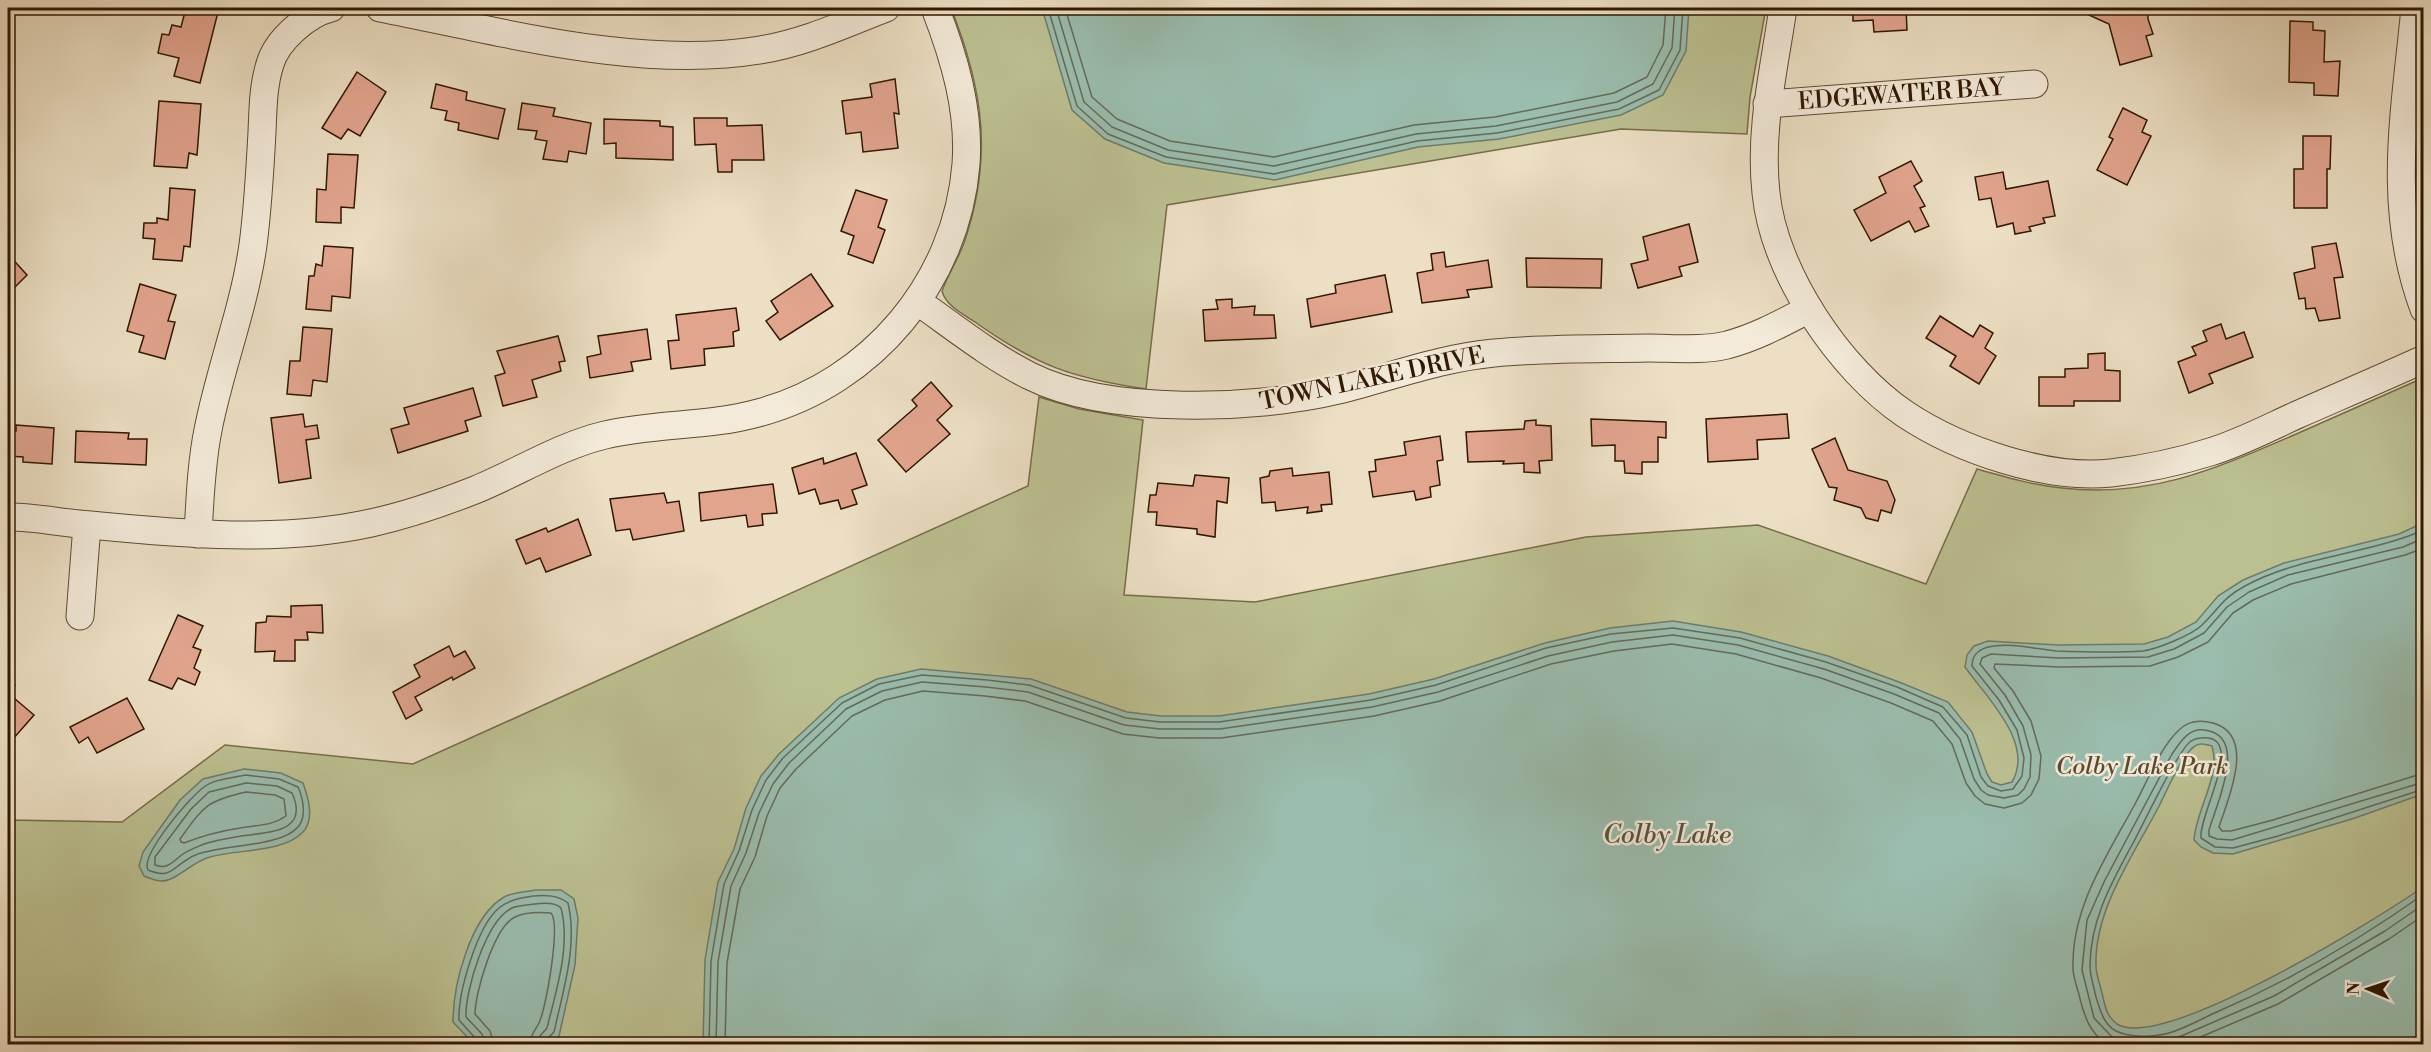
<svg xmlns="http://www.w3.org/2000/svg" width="2431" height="1052" viewBox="0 0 2431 1052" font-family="'Libre Bodoni',serif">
	<rect width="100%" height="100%" fill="#ecdfc4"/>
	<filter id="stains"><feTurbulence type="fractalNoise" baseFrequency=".00333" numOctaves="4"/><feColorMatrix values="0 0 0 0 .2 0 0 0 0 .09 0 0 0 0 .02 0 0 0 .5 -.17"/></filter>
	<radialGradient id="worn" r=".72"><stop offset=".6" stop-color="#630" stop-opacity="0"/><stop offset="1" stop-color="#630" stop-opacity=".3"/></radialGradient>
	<g fill="#bcc091" stroke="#766c48" stroke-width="1.5">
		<path d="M 951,8 L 1766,8 L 1750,97 L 1747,134 L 1621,129 L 1167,205 L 1146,389 C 1072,378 1037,366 975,322 C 963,314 946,306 942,291 C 948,274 959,258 965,240 C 993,156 983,89 951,8 Z"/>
		<path d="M 2423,378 L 2423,1044 L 8,1044 L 8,820 L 122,822 L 225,745 L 413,764 L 1028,486 L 1039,397 L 1079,409 L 1143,420 L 1124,595 L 1255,602 L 1586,537 L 1758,525 L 1926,584 L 1977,469 C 2005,477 2033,485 2062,488 C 2151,498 2215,469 2294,435 C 2337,416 2380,397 2423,378 Z"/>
	</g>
	<g fill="#9abdae" stroke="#707b68" stroke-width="1.5">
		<path d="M 1042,8 L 1689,8 L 1686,51 L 1663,95 L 1621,115 L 1499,139 L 1418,147 L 1275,180 L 1164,163 L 1105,139 L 1072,110 Z"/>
		<path d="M 2423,523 L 2423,794 L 2352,819 L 2233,854 L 2213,853 L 2201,847 L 2194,840 C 2196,809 2221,777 2212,746 C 2206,745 2201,742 2195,746 C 2182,754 2166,793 2158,808 C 2133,856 2094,910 2096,966 C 2096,975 2100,984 2102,993 C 2105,1005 2106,1016 2117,1024 C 2163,1052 2379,918 2423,887 L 2423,1044 L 703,1044 L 705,960 L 718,882 L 734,849 L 746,808 L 761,776 L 779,754 L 839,698 L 877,679 L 921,669 L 1031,679 L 1127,712 L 1161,716 L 1219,716 L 1369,694 L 1434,679 L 1545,643 L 1610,628 L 1673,621 L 1741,632 L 1828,656 L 1899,682 L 1948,702 L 1972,732 L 1987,774 L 1992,782 L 2001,785 L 2012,782 C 2035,743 1986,697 1965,667 L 1967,655 L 1974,646 L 1988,641 L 2058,645 L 2144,644 L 2168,637 L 2196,622 L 2218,596 L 2243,580 L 2284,563 L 2399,534 Z"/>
		<path d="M 244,769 L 281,773 L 303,783 C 308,797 315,819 303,832 C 283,853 238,849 210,857 C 193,861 176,881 162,881 C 156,881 149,878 144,876 L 139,866 L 143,852 L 180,800 L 203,779 Z"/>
		<path d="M 536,890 L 561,890 L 574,899 L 578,918 L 575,965 L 559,1036 L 550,1044 L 474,1044 L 453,1022 C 453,985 470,917 504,897 C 513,892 526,892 536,890 Z"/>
	</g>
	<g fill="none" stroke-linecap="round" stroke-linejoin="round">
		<g stroke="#656a57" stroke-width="1.5">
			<path d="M 1048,8 L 1077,106 L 1108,134 L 1166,157 L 1274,174 L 1417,141 L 1497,133 L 1619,109 L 1659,90 L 1680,50 L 1683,8"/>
			<path d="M 1056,8 L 1084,102 L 1112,127 L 1168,150 L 1274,166 L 1416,134 L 1496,126 L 1617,102 L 1653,84 L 1672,48 L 1675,8"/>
			<path d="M 1065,8 L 1092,97 L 1117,119 L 1170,141 L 1274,157 L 1414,125 L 1495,117 L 1614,93 L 1647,77 L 1663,45 L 1666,8"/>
			<path d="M 245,775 L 279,779 L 298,787 C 303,798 307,817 298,827 C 283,845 233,845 210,851 C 203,852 194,855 188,859 C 171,869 170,879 148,870 C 140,855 190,797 204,787 C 214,779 233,778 245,775 Z"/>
			<path d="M 2424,782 L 2232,840 L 2217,839 L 2209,836 L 2209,830 C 2216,805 2250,735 2204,730 C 2188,728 2180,743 2172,754 L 2105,880 L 2087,920 L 2082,970 L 2094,1018 L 2112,1037 L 2134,1043 L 2172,1040 L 2274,996 L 2385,931 L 2424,904"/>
			<path d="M 246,783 L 277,786 L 292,793 C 310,833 268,832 241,836 C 229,838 216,840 204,844 C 197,847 189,850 183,854 C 173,861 168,870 155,865 L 155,857 L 191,809 L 209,792 Z"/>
			<path d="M 2424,789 L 2278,836 L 2233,848 L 2215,847 L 2201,838 C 2199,817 2233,759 2217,742 C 2211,736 2198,737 2191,741 C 2178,750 2143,825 2133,843 C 2112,882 2090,920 2090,966 C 2090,976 2094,987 2096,997 C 2100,1009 2103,1024 2116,1031 C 2130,1038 2155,1037 2169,1033 C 2186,1028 2203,1018 2219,1011 C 2291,980 2359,940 2424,894"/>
			<path d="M 246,792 L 275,795 L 284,799 L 286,816 C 272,826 257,825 240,828 C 220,831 202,836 184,843 L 181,842 L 180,839 C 204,806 206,801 246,792 Z"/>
			<path d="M 477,1044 L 476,1039 L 459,1020 C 458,993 477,926 499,908 C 509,900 520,898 533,896 C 546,895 558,895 568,903 C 578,945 563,991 554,1032 L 547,1039 L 546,1044"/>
			<path d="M 485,1044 L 482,1034 L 466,1017 C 465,991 486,920 512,908 C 518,905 528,905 535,904 C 543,903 555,902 561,908 C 571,946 556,991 547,1028 L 540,1036 L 539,1044"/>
			<path d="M 494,1044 L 490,1031 L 475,1014 C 475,993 494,927 515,917 C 525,912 540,912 551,913 C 561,924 546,1009 539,1023 C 535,1031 530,1035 530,1044"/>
			<path d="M 709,1044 L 711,961 L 724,884 L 739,851 L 752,810 L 766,780 L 783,758 L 842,703 L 879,684 L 922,675 L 987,680 L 1029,685 L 1126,718 L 1160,722 L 1219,722 L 1371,700 L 1436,685 L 1546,648 L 1611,634 L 1673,628 L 1740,638 L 1826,662 L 1897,687 L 1943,707 L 1967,735 L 1981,777 L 1988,786 L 2001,791 L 2013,789 L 2022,776 L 2024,758 L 2017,730 L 1999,700 L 1972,666 C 1972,655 1978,650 1988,647 C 2009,642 2035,649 2056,651 C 2084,652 2116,653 2143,651 C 2157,649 2192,635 2202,625 C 2219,609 2222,598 2245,586 C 2300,556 2366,555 2424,530"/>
			<path d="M 716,1044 L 718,962 L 731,886 L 746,853 L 759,813 L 773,784 L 789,763 L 846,709 L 882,691 L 922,682 L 986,687 L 1028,692 L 1124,725 L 1160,729 L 1220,729 L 1372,707 L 1438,692 L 1548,656 L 1612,642 L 1673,635 L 1738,645 L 1824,669 L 1894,694 L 1939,713 L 1960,739 L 1974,779 L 1981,790 L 1988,795 L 2004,798 L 2018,795 L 2024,789 L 2030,777 L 2031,755 L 2023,726 L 2005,695 L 1980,664 L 1982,658 L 1991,654 L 2059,658 L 2148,657 L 2174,649 L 2204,633 L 2227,607 L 2249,592 L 2288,575 L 2403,547 L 2424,538"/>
			<path d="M 725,1044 L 727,963 L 740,889 L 755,857 L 767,816 L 780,788 L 796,769 L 852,716 L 885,700 L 923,691 L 985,696 L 1025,701 L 1123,734 L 1159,738 L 1221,738 L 1374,716 L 1440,701 L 1551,664 L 1614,651 L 1672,644 L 1736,654 L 1821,678 L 1891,703 L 1933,721 L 1952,744 L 1966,783 L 1975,796 L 1985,804 L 2004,808 L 2022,803 L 2031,795 L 2039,779 L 2041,756 L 2031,721 L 2013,691 L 1994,668 L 1995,664 L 2059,667 L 2150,666 L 2178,657 L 2208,642 L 2233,613 L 2253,600 L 2291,584 L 2405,555 L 2424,548"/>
			<path d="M 2106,1044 C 2090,1032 2085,1018 2080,999 C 2078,989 2073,978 2073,968 C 2071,908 2108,854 2135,804 C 2147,782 2161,746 2179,730 C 2188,721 2201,720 2213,723 C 2257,735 2228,799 2219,827 L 2222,831 L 2231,831 L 2273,820 L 2424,773"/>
			<path d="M 2184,1044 L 2278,1004 L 2389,939 L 2424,915"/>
		</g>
	</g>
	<g fill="#e1a48d" stroke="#301800" stroke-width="1.5">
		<path d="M 186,8 L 200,8 L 218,12 L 200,83 L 174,76 L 179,58 L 158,53 L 162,34 L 169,35 L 172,25 L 181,27 Z"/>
		<path d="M 1853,8 L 1906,8 L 1907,30 L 1874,32 L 1873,20 L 1853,21 Z"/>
		<path d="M 2082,8 L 2148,8 L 2148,19 L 2153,34 L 2146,36 L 2152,56 L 2120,65 L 2109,24 L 2080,11 Z"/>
		<path d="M 2290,21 L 2313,22 L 2313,30 L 2325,31 L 2324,62 L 2340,61 L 2338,96 L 2314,95 L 2314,83 L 2289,82 Z"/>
		<path d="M 357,72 L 386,92 L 360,136 L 348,129 L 341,139 L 322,128 Z"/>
		<path d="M 895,79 L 899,114 L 894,113 L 898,148 L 863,152 L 861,132 L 846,134 L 842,101 L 872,97 L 870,84 Z"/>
		<path d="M 436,84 L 467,92 L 466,100 L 505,109 L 498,139 L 458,130 L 459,123 L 445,120 L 447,111 L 431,108 Z"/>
		<path d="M 159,101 L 201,104 L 197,155 L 189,153 L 187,168 L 154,166 Z"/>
		<path d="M 522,103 L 555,108 L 553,116 L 591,123 L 586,154 L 569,151 L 567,162 L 543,159 L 547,141 L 535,139 L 537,131 L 518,129 Z"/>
		<path d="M 2123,108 L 2147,120 L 2142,132 L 2151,136 L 2127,185 L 2097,170 L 2113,139 L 2109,137 Z"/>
		<path d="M 694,118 L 727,118 L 727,126 L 762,125 L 764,160 L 732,160 L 732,172 L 718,172 L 716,144 L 695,145 Z"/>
		<path d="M 604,119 L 660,121 L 660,126 L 673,127 L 673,160 L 616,158 L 616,143 L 604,144 Z"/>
		<path d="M 2303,136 L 2331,136 L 2330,169 L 2327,169 L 2327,208 L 2294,208 L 2294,169 L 2303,169 Z"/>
		<path d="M 328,154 L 358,155 L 354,208 L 341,207 L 341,223 L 316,222 L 317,189 L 326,190 Z"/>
		<path d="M 1911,161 L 1922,181 L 1914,186 L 1925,206 L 1920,208 L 1929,226 L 1915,232 L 1909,221 L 1871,241 L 1854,210 L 1886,193 L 1879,177 Z"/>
		<path d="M 2003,172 L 2006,189 L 2048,181 L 2055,216 L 2043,218 L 2045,223 L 2029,227 L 2031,231 L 2015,234 L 2013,223 L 1997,227 L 1991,198 L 1979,200 L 1975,177 Z"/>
		<path d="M 170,188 L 195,190 L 190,247 L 184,246 L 182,261 L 153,259 L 155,239 L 143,238 L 144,223 L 157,223 L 157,218 L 168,220 Z"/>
		<path d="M 856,190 L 887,200 L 878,227 L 885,230 L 873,263 L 848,254 L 854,236 L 841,231 Z"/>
		<path d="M 1689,224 L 1698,262 L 1679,267 L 1682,276 L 1638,288 L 1631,264 L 1648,260 L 1643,237 Z"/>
		<path d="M 2336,243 L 2343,277 L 2334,278 L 2340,318 L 2319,321 L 2315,308 L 2306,309 L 2305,298 L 2299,299 L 2294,273 L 2315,268 L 2312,247 Z"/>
		<path d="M 324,246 L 353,248 L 350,298 L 332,296 L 331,311 L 306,309 L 309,276 L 314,276 L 316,264 L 322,266 Z"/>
		<path d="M 1444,252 L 1446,267 L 1488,260 L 1492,287 L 1467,290 L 1469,297 L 1422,303 L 1417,273 L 1433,270 L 1431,254 Z"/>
		<path d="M 8,254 L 27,275 L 8,294 Z"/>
		<path d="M 1526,258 L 1602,259 L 1601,288 L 1527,287 Z"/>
		<path d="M 811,274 L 833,306 L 780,340 L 766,321 L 778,312 L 771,301 Z"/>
		<path d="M 1385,275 L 1392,312 L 1311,327 L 1307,299 L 1336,293 L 1335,285 Z"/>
		<path d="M 140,284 L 176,295 L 168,321 L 175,322 L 165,359 L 139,352 L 144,336 L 127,331 Z"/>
		<path d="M 1232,299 L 1232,308 L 1255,306 L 1254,315 L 1274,315 L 1276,338 L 1205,341 L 1203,310 L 1218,309 L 1216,300 Z"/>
		<path d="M 736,308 L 739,330 L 733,332 L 734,346 L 704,349 L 705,365 L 671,369 L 668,341 L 679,340 L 676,315 Z"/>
		<path d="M 1940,316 L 1973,337 L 1980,325 L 1993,333 L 1985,348 L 1996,356 L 1979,384 L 1950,366 L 1956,356 L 1926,338 Z"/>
		<path d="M 2221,324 L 2226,339 L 2244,332 L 2253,357 L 2209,374 L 2213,383 L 2189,393 L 2178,362 L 2196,355 L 2192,347 L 2207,341 L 2203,331 Z"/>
		<path d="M 303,327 L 332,329 L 327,382 L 313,380 L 311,396 L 287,394 L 290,361 L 300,361 Z"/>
		<path d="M 647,329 L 651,359 L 631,362 L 633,371 L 590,378 L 587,357 L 601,354 L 598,336 Z"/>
		<path d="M 558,336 L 565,361 L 559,362 L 561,371 L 532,380 L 537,397 L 503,406 L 495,376 L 505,373 L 497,351 Z"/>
		<path d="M 2105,353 L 2105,370 L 2120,371 L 2120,401 L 2074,401 L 2074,406 L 2039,406 L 2039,377 L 2065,377 L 2065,369 L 2088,368 L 2088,354 Z"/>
		<path d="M 931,382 L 952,406 L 937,420 L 950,434 L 906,472 L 878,440 L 917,406 L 912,400 Z"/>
		<path d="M 473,388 L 481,416 L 465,421 L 468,431 L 398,453 L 391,429 L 409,424 L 404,408 Z"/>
		<path d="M 303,414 L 305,427 L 317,425 L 319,438 L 306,440 L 311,478 L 279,483 L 271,418 Z"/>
		<path d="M 1787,414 L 1789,438 L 1757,440 L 1758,459 L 1708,462 L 1706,419 Z"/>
		<path d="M 1591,419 L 1666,422 L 1666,438 L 1658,437 L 1658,462 L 1642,462 L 1642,474 L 1625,473 L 1624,461 L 1615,461 L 1615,445 L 1592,446 Z"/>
		<path d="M 1536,420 L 1536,425 L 1551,426 L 1552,460 L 1539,461 L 1540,473 L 1524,472 L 1524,463 L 1503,464 L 1504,461 L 1468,462 L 1466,432 L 1524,429 L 1525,421 Z"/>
		<path d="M 16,425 L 54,428 L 52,464 L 23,462 L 23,457 L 8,456 L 8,431 L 16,431 Z"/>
		<path d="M 76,431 L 129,433 L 128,439 L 147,439 L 146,465 L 75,462 Z"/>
		<path d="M 1440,436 L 1443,460 L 1437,461 L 1440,485 L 1430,487 L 1431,497 L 1416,500 L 1414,491 L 1373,497 L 1369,472 L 1376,471 L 1375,460 L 1406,455 L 1404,442 Z"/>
		<path d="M 1835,438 L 1848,470 L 1887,481 L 1895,500 L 1891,513 L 1881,510 L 1878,521 L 1866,518 L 1861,508 L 1834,500 L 1837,488 L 1829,487 L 1812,449 Z"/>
		<path d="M 856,453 L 867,485 L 852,490 L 857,504 L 841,509 L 838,500 L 820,504 L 815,489 L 799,494 L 792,468 L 823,458 L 824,464 Z"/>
		<path d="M 1292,468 L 1293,476 L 1329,472 L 1332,504 L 1321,505 L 1322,511 L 1307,513 L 1308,507 L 1276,511 L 1275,502 L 1262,503 L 1260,478 L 1269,476 L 1270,471 Z"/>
		<path d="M 1195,475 L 1229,478 L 1227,503 L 1217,501 L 1215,537 L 1197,534 L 1197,529 L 1156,525 L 1157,512 L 1148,512 L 1150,495 L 1156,495 L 1158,483 L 1193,486 Z"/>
		<path d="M 773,484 L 777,513 L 762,514 L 763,525 L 748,527 L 746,515 L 701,521 L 699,493 Z"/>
		<path d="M 664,493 L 667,503 L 679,501 L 684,531 L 633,540 L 630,529 L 616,531 L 610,499 Z"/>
		<path d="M 578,519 L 591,555 L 546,572 L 540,558 L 526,564 L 516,540 L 546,528 L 548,532 Z"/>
		<path d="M 322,605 L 323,633 L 307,632 L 308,640 L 295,640 L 295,661 L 274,661 L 275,651 L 255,652 L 256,623 L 266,622 L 267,616 L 291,617 L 291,606 Z"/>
		<path d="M 178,615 L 203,626 L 193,647 L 201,650 L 194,668 L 200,672 L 195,685 L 178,678 L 172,689 L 149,680 Z"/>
		<path d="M 449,646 L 454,657 L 465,651 L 475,668 L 453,680 L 452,677 L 415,697 L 422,710 L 406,719 L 393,692 L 420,677 L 414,665 Z"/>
		<path d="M 8,679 L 15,685 L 8,693 L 34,715 L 13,739 L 8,734 Z"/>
		<path d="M 127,698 L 144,729 L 97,753 L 88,737 L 79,743 L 70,727 Z"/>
	</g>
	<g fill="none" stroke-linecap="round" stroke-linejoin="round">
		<g stroke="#5f4a31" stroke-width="29">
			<g id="minor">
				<path d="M 380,8 C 500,31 638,70 760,50 C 804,43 845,24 886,8"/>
				<path d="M 1783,8 C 1774,70 1759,130 1766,193 C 1774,273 1840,370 1905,414 C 1959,450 2047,480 2111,473 C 2145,469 2178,462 2210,452 C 2240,443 2270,427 2299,414 C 2340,396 2382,378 2424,359"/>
				<path d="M 2415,8 C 2405,112 2386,207 2424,309"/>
				<path d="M 1767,104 L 2034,84"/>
				<path d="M 917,301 C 954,327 990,356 1030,376 C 1108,415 1256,410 1339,390 C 1391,377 1440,358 1494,353 C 1545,348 1596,349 1648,348 C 1674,348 1702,351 1727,345 C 1757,337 1782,323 1809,309"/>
				<path d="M 8,517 C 36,517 62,523 90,525 C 183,534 280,543 371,523 C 407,515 442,503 475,490 C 519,472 559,446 605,435 C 655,423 708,427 758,413 C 872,383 957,281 966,164 C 970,110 954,57 935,8"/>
				<path d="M 198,534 C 200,500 201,465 208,430 C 220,368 244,309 253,245 C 258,207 260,170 262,132 C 263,109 263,86 270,64 C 277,40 307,14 331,8"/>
				<path d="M 80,616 L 87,525"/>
			</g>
		</g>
		<use href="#minor" stroke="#f3ead9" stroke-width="27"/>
	</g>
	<g text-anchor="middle" stroke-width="5" stroke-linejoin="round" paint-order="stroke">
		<g font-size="24" fill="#301800" stroke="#f3ead9">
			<text transform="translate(1901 94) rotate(-4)" y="8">EDGEWATER BAY</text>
			<text transform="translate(1372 378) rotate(-12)" y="8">TOWN LAKE DRIVE</text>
		</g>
		<g font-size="24" font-style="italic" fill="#5a4a2c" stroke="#f3ead9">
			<text x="2142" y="774">Colby Lake Park</text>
		</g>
		<g font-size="26" font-style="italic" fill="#55523d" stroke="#f3ead9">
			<text x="1667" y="843">Colby Lake</text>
		</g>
	</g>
	<rect width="2431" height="1052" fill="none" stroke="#ecdfc4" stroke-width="30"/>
	<rect x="9" y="9" width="2413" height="1034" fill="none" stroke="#301800" stroke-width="3"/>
	<rect x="15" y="15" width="2401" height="1022" fill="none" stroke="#301800" stroke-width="1.5"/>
	<g transform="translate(2368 989) rotate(272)" stroke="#f3ead9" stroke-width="4.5" paint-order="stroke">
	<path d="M0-4.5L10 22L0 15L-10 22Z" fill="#301800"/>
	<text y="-9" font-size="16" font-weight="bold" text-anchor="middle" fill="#301800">N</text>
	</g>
	<rect width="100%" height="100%" filter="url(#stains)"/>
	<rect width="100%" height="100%" fill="url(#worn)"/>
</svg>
